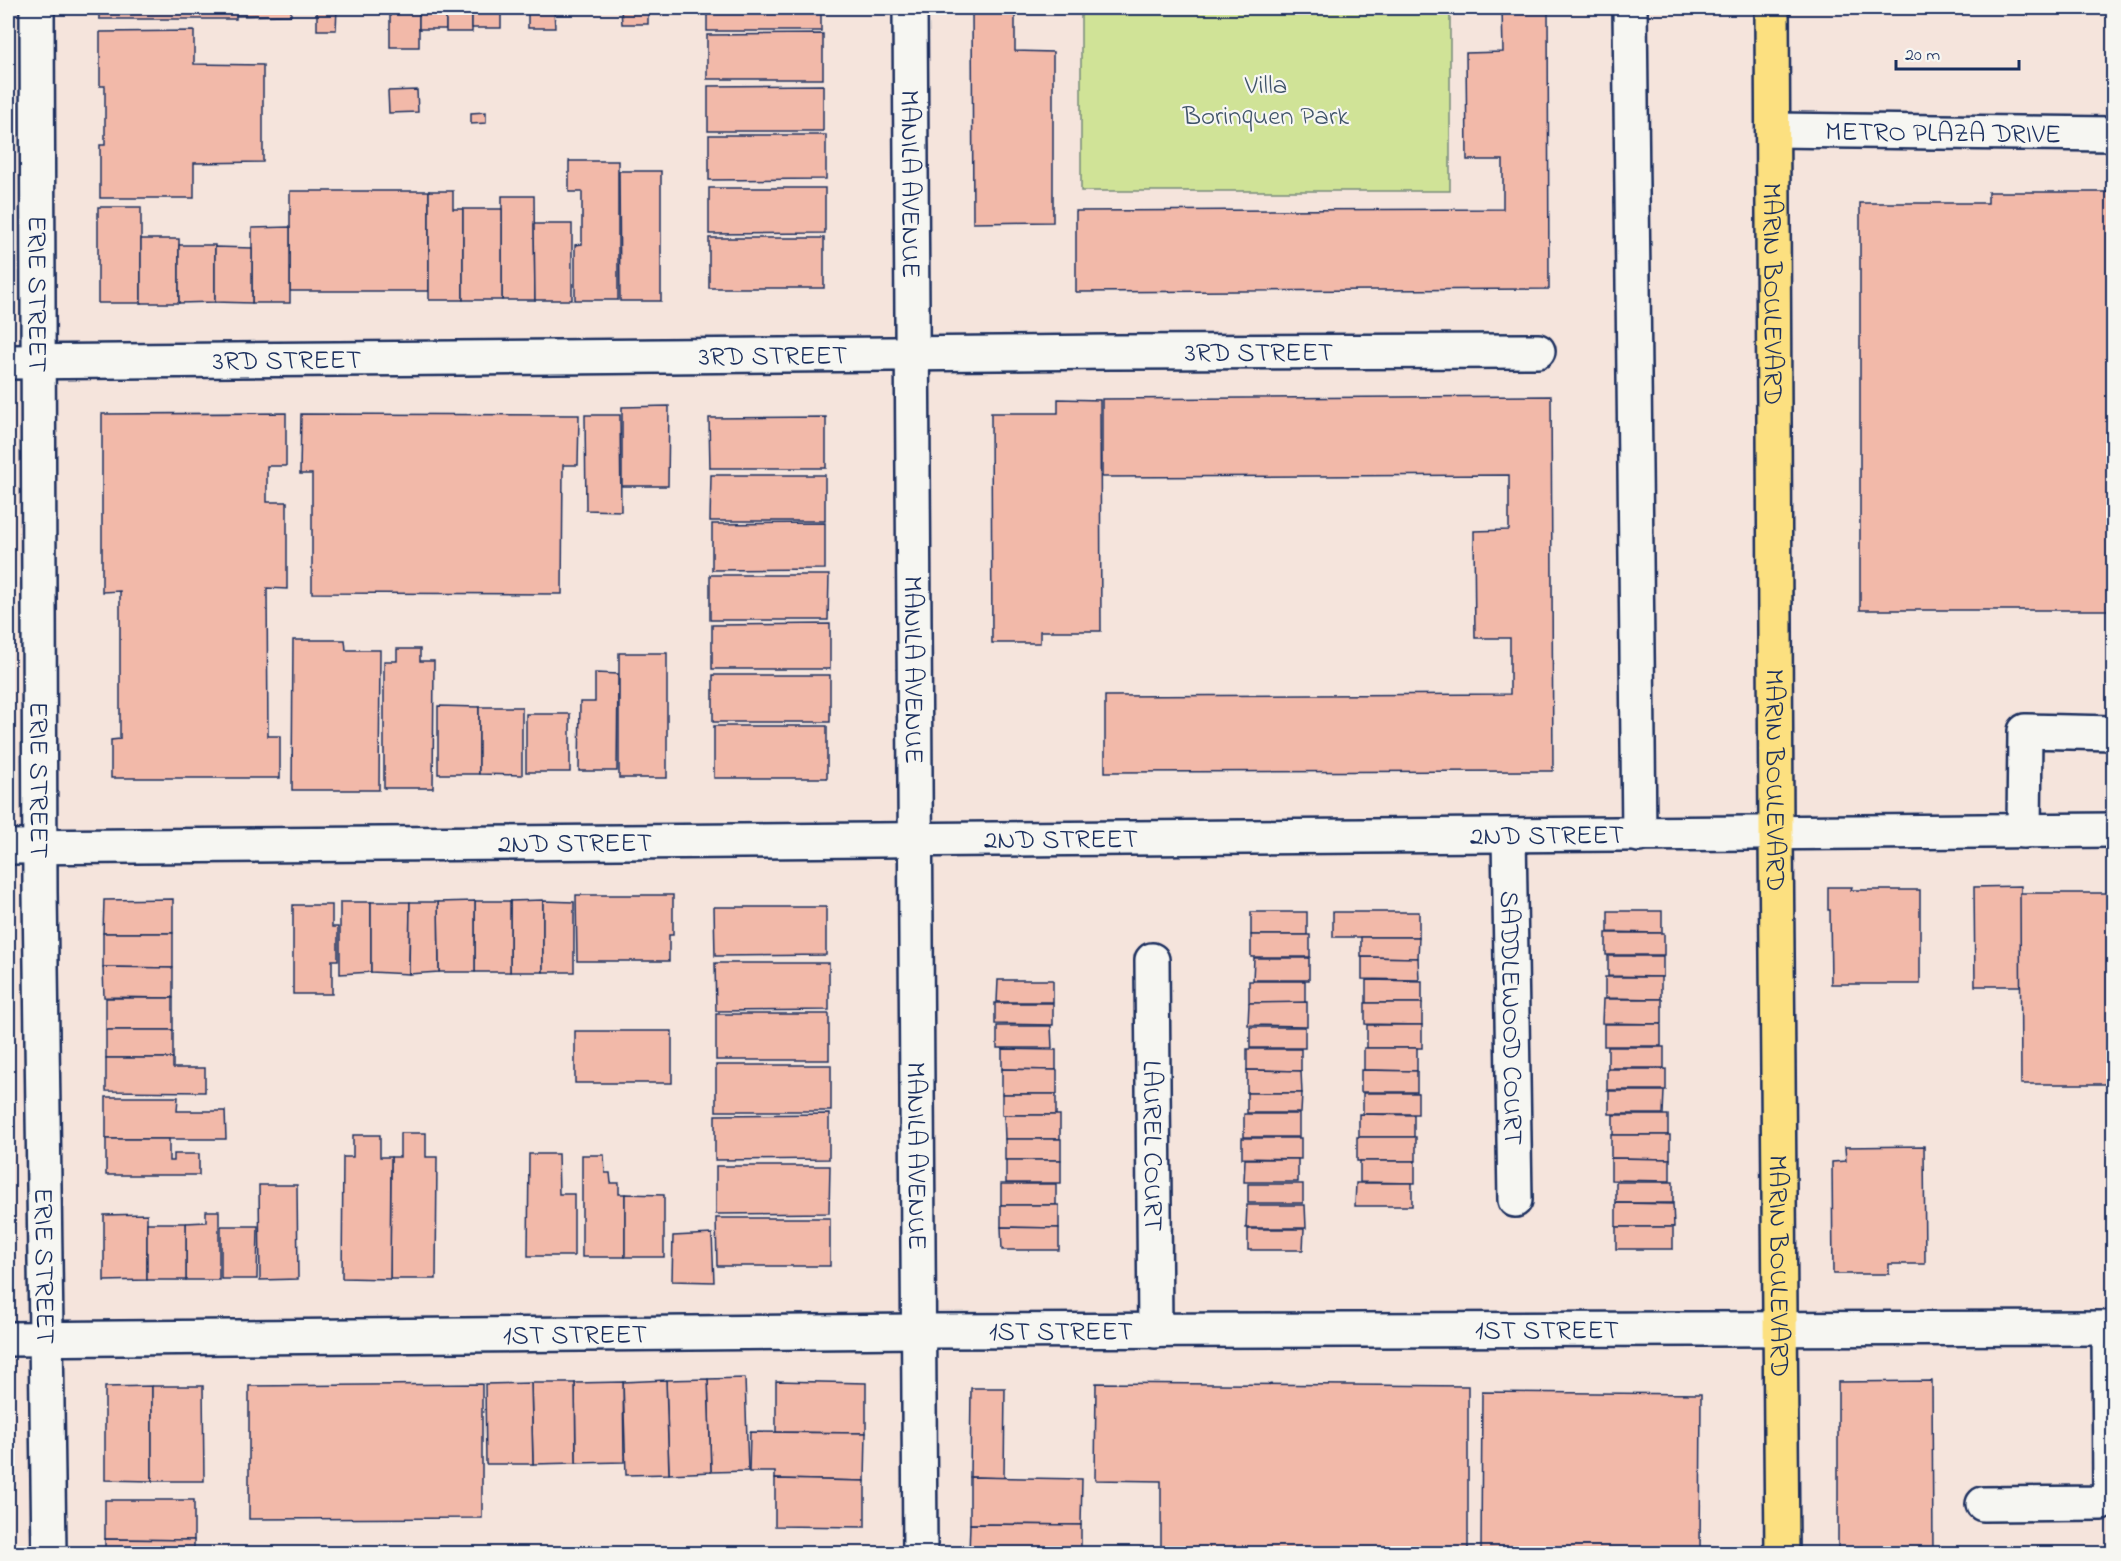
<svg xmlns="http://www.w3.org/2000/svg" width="2121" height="1561" viewBox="0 0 2121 1561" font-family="'Indie Flower',sans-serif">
	<rect width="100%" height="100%" fill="#f5e4dc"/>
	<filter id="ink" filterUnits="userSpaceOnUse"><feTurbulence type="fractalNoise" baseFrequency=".0167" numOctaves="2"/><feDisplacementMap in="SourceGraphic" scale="12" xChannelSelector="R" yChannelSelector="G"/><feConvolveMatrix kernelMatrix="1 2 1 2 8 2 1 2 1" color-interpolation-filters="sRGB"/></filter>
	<g filter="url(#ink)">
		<rect fill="#d0e397" stroke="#76897a" stroke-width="1.5" x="1081" y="8" width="369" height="183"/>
		<g fill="#f2b9a9" stroke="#1b2f5e" stroke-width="1.5">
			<rect x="99" y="8" width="137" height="11"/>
			<path d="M 236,8 L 291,8 L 291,15 L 236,16 Z"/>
			<path d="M 317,8 L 337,8 L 336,30 L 317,30 Z"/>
			<rect x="390" y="8" width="29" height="39"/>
			<rect x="419" y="8" width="27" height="21"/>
			<rect x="446" y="8" width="26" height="24"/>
			<rect x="472" y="8" width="29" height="20"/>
			<path d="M 528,8 L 554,8 L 555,28 L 528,28 Z"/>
			<path d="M 621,8 L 648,8 L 648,24 L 622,24 Z"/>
			<rect x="707" y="8" width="114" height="23"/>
			<path d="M 972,8 L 1015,8 L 1015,51 L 1053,52 L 1053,222 L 973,223 Z"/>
			<path d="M 1502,8 L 1548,8 L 1549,289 L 1076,292 L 1076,211 L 1503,209 L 1503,160 L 1467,160 L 1466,53 L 1503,52 Z"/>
			<path d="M 194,31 L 194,64 L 263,65 L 263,162 L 194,163 L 194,198 L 100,198 L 100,145 L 105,145 L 105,86 L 100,86 L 100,32 Z"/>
			<path d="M 823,34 L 823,79 L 707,79 L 707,35 Z"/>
			<path d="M 823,85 L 823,131 L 708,131 L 708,86 Z"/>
			<path d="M 417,90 L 418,112 L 389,113 L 388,91 Z"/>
			<path d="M 486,112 L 486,123 L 471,124 L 471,113 Z"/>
			<path d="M 709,135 L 826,135 L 826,179 L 709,180 Z"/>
			<path d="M 569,161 L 618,161 L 618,300 L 575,300 L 575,245 L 582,244 L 582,192 L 569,192 Z"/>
			<path d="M 619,171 L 661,171 L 661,301 L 620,301 Z"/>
			<path d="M 709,188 L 825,188 L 825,233 L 709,234 Z"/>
			<rect x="290" y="191" width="139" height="100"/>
			<path d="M 429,191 L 453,191 L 453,209 L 463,209 L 463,300 L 429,300 Z"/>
			<path d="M 1988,192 L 2114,192 L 2114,610 L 1860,610 L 1860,203 L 1988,203 Z"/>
			<path d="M 502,196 L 534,196 L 535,300 L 502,300 Z"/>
			<rect x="98" y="207" width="43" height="96"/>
			<rect x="463" y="209" width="39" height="91"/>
			<path d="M 534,224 L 572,224 L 572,300 L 535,300 Z"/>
			<path d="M 290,227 L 290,303 L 252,303 L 252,228 Z"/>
			<rect x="709" y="238" width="115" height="50"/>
			<rect x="141" y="239" width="38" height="64"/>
			<path d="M 179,245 L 215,245 L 215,302 L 179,303 Z"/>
			<path d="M 215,247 L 252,248 L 252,303 L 215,302 Z"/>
			<path d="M 1551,396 L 1553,771 L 1105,772 L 1105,696 L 1510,694 L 1510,638 L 1475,638 L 1474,531 L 1509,530 L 1509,475 L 1102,477 L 1102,399 Z"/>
			<path d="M 1058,399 L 1100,400 L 1101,631 L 1040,631 L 1040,643 L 992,643 L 991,413 L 1058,413 Z"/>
			<path d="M 669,406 L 668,486 L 622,486 L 622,407 Z"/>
			<path d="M 286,413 L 286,466 L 267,466 L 267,502 L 287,502 L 287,589 L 267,588 L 268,736 L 280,736 L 280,778 L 111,778 L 111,740 L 120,739 L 120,591 L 102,592 L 102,414 Z"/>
			<path d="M 301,414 L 579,415 L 578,465 L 563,465 L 562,594 L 312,593 L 312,474 L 300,474 Z"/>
			<path d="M 585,415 L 620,415 L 621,511 L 586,510 Z"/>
			<path d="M 826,417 L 826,468 L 710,468 L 709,418 Z"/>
			<path d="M 711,475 L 825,475 L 825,521 L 710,521 Z"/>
			<path d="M 825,523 L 825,569 L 712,570 L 712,524 Z"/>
			<path d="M 710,575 L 829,575 L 828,620 L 710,620 Z"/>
			<path d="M 830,624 L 830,669 L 712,669 L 712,625 Z"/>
			<path d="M 293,640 L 345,640 L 346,650 L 380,650 L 379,790 L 292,790 Z"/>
			<path d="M 397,649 L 420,649 L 420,661 L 434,661 L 433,788 L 384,788 L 384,661 L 397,661 Z"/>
			<rect x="619" y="653" width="48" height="125"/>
			<path d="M 595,673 L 618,674 L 617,771 L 579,771 L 580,702 L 595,702 Z"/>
			<rect x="713" y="675" width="117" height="47"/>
			<path d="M 438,706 L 479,707 L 479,774 L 438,774 Z"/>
			<path d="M 479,707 L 522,707 L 522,775 L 479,774 Z"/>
			<rect x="526" y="714" width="44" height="58"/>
			<rect x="714" y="726" width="113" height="52"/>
			<path d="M 2021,886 L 2021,986 L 1975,986 L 1974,887 Z"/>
			<path d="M 1828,887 L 1852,887 L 1851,890 L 1920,890 L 1920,984 L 1831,984 L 1830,910 L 1828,910 Z"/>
			<path d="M 2020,893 L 2114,893 L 2114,1084 L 2021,1084 Z"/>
			<path d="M 576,895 L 673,895 L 673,935 L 669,935 L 669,961 L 577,961 Z"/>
			<path d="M 173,899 L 173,933 L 103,933 L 104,900 Z"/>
			<path d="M 543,900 L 543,972 L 510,972 L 510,901 Z"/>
			<rect x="475" y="901" width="35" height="71"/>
			<path d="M 475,901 L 475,972 L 439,972 L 438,902 Z"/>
			<path d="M 543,901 L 574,902 L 574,972 L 543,972 Z"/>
			<path d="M 340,902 L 371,902 L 371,972 L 340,974 Z"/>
			<path d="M 371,902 L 410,902 L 409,974 L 371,972 Z"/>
			<path d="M 410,902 L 438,902 L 439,972 L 409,974 Z"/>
			<path d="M 293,905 L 332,905 L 332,927 L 338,927 L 338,960 L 332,960 L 332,994 L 293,994 Z"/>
			<path d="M 714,907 L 826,907 L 826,955 L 715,956 Z"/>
			<path d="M 1608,911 L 1662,911 L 1662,933 L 1608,932 Z"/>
			<rect x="1251" y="912" width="56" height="23"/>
			<rect x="1333" y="912" width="86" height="25"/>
			<path d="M 103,933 L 173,933 L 173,968 L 103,967 Z"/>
			<rect x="1606" y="933" width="58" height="22"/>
			<rect x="1251" y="935" width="59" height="22"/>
			<path d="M 1361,937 L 1419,937 L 1418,958 L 1361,957 Z"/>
			<path d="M 1608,956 L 1663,956 L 1663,977 L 1608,976 Z"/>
			<path d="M 1362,957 L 1418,958 L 1419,980 L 1362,979 Z"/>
			<path d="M 1254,958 L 1309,958 L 1309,980 L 1253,980 Z"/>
			<path d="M 715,963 L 829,963 L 829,1010 L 716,1011 Z"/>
			<path d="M 103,967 L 173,968 L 173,998 L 104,997 Z"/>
			<path d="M 1605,977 L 1661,977 L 1661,999 L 1605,998 Z"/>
			<path d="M 998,980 L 1053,980 L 1053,1002 L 997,1002 Z"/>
			<path d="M 1366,980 L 1422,981 L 1422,1003 L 1366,1003 Z"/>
			<rect x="1249" y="981" width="56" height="22"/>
			<rect x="106" y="998" width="67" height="32"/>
			<path d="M 1603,999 L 1662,999 L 1662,1024 L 1602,1023 Z"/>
			<path d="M 1307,1002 L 1307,1026 L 1248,1025 L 1249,1003 Z"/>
			<path d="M 995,1003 L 1053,1003 L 1053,1025 L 995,1024 Z"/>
			<path d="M 1365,1003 L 1422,1003 L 1422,1025 L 1365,1024 Z"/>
			<rect x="716" y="1014" width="113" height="46"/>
			<rect x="1604" y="1024" width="57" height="22"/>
			<rect x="1367" y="1025" width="55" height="23"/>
			<path d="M 997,1026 L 1051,1026 L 1052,1048 L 997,1048 Z"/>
			<rect x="1250" y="1027" width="55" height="21"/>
			<rect x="106" y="1030" width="67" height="28"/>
			<rect x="575" y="1031" width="97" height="52"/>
			<rect x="1608" y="1047" width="56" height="21"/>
			<path d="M 1364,1048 L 1417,1048 L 1417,1071 L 1364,1070 Z"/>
			<path d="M 1002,1049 L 1056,1050 L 1056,1070 L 1002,1069 Z"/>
			<path d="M 1247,1049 L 1301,1049 L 1301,1071 L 1247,1070 Z"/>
			<path d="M 106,1058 L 173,1058 L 173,1068 L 205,1068 L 205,1092 L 106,1091 Z"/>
			<rect x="716" y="1065" width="115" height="46"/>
			<path d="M 1002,1069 L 1057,1070 L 1057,1094 L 1002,1094 Z"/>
			<rect x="1607" y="1069" width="59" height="21"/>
			<path d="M 1247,1070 L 1301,1071 L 1302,1093 L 1247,1093 Z"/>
			<path d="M 1361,1070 L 1417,1071 L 1417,1092 L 1361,1092 Z"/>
			<path d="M 1609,1091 L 1664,1091 L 1663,1114 L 1609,1114 Z"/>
			<path d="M 1247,1093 L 1302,1093 L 1301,1113 L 1247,1113 Z"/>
			<rect x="1363" y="1093" width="55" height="21"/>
			<rect x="1002" y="1094" width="54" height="21"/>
			<path d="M 106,1097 L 178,1097 L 177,1111 L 225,1111 L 226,1139 L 106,1139 Z"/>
			<path d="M 829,1114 L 829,1159 L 715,1160 L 715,1115 Z"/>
			<rect x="1244" y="1114" width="55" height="23"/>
			<path d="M 1359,1114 L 1414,1115 L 1414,1137 L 1359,1137 Z"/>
			<path d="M 1004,1115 L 1060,1115 L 1060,1139 L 1005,1139 Z"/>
			<rect x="1613" y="1115" width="55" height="20"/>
			<path d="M 400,1133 L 426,1133 L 426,1157 L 437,1157 L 436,1279 L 390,1279 L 391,1157 L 400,1157 Z"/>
			<path d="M 353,1135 L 380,1135 L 380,1157 L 391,1157 L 390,1279 L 342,1278 L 343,1157 L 353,1157 Z"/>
			<path d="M 1611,1135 L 1670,1135 L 1670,1159 L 1611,1158 Z"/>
			<rect x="1357" y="1137" width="59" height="24"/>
			<path d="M 1242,1138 L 1301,1138 L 1301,1159 L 1242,1158 Z"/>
			<path d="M 106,1139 L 169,1139 L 169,1161 L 174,1161 L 174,1154 L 199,1154 L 199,1175 L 106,1175 Z"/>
			<rect x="1005" y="1139" width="56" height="21"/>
			<path d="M 1924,1146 L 1925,1264 L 1889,1264 L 1889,1274 L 1833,1274 L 1832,1162 L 1846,1161 L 1845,1147 Z"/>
			<path d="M 529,1154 L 558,1154 L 559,1194 L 574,1194 L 574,1256 L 528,1256 Z"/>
			<path d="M 582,1155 L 604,1155 L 605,1173 L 610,1173 L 611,1183 L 619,1183 L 619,1194 L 625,1194 L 625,1257 L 582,1257 Z"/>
			<path d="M 1611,1158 L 1670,1159 L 1670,1181 L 1611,1180 Z"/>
			<path d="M 1245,1159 L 1298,1159 L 1298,1182 L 1244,1182 Z"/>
			<rect x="1006" y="1160" width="55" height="23"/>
			<path d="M 1360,1161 L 1415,1161 L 1415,1183 L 1360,1182 Z"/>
			<path d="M 716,1166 L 830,1166 L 829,1213 L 716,1214 Z"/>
			<rect x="1616" y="1182" width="57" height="21"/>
			<path d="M 1356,1183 L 1412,1183 L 1412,1206 L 1355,1206 Z"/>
			<rect x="1001" y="1184" width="55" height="21"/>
			<rect x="1248" y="1184" width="55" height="19"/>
			<path d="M 259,1185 L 297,1185 L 298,1279 L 260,1280 Z"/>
			<path d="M 625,1194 L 664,1195 L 664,1257 L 625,1257 Z"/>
			<path d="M 1616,1203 L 1673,1204 L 1674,1227 L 1616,1227 Z"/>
			<path d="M 1001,1205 L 1059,1205 L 1059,1228 L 1001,1227 Z"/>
			<path d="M 1247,1205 L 1305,1205 L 1306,1228 L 1246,1228 Z"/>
			<path d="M 206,1211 L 219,1211 L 219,1280 L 186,1280 L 186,1223 L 206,1222 Z"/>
			<path d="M 147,1214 L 147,1280 L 104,1281 L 104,1215 Z"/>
			<path d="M 716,1218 L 830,1218 L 830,1266 L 717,1266 Z"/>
			<rect x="147" y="1223" width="39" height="57"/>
			<path d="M 221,1226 L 258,1226 L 257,1279 L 221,1279 Z"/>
			<path d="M 1001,1227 L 1059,1228 L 1059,1250 L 1002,1250 Z"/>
			<rect x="1616" y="1227" width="57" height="22"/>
			<path d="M 1248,1229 L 1304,1229 L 1303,1250 L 1248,1250 Z"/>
			<path d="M 712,1234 L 714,1282 L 672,1281 L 673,1236 Z"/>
			<path d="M 745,1378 L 748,1471 L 711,1472 L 708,1379 Z"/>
			<path d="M 708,1379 L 711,1472 L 669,1474 L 666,1380 Z"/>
			<path d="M 666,1380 L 669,1474 L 626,1475 L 623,1382 Z"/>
			<path d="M 776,1381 L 866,1383 L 866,1433 L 776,1432 Z"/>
			<path d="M 1932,1381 L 1933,1554 L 1838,1554 L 1838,1382 Z"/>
			<path d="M 623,1382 L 624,1462 L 576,1463 L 575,1383 Z"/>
			<path d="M 531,1383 L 575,1383 L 576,1463 L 533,1464 Z"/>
			<path d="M 531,1383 L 533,1464 L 486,1464 L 485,1384 Z"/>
			<path d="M 1096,1383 L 1468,1386 L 1468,1554 L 1161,1554 L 1161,1481 L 1095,1480 Z"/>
			<path d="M 482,1384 L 482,1518 L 249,1519 L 249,1386 Z"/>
			<path d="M 152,1386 L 152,1481 L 105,1480 L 105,1387 Z"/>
			<path d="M 152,1386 L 203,1386 L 204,1481 L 152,1481 Z"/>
			<path d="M 971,1388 L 1005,1388 L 1004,1478 L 970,1477 Z"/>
			<path d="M 1482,1392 L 1701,1394 L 1700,1554 L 1481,1554 Z"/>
			<path d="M 750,1432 L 866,1433 L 865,1481 L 775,1479 L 775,1472 L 749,1472 Z"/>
			<path d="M 970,1477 L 1082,1479 L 1081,1525 L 970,1524 Z"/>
			<path d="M 775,1479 L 865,1481 L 865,1527 L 775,1526 Z"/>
			<path d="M 105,1500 L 194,1500 L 194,1540 L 105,1539 Z"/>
			<path d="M 970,1524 L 1081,1525 L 1081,1554 L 969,1554 Z"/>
			<path d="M 105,1539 L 194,1540 L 194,1554 L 105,1554 Z"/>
		</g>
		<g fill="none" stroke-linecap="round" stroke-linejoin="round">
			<g stroke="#1b2f5e" stroke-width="38">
				<g id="minor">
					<path id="s1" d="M 37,8 L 40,892 L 49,1554"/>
					<path id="s2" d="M 910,8 L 920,1554"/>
					<path d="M 1630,8 L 1639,835"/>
					<path id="s3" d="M 1773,130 L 2114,134"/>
					<path id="s4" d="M 8,362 L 1110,352 L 1538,351"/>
					<path d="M 2024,831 L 2025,731 L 2114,733"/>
					<path id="s5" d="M 1509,836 L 1515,1200"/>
					<path id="s6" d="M 8,847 L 2114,830"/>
					<path id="s7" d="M 1152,960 L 1155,1331"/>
					<path id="s8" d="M 8,1339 L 919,1331 L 2114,1328"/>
					<path d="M 1983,1504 L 2102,1503 L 2110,1498 L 2109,1328"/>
				</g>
			</g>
			<g stroke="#1b2f5e" stroke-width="38">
				<g id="major">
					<path id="s9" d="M 1772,8 L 1776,834 L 1782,1554"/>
				</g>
			</g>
			<use href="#minor" stroke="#f6f6f2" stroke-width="33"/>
			<use href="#major" stroke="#fce080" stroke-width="33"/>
		</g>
	</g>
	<g text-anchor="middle" stroke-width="4.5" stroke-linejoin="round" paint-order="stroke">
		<g font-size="27" fill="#3f5369" stroke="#f6f6f2">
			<text x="1266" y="93">Villa<tspan x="1266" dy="31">Borinquen Park</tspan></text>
		</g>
		<g font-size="27" fill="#1b2f5e" stroke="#f6f6f2">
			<text dy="9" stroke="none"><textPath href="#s3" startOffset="170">METRO PLAZA DRIVE</textPath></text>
			<text dy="9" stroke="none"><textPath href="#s2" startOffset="176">MANILA AVENUE</textPath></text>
			<text dy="9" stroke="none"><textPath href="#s1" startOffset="286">ERIE STREET</textPath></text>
			<text dy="9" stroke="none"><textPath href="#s9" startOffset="286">MARIN BOULEVARD</textPath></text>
			<text dy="9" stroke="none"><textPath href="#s4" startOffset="1251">3RD STREET</textPath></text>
			<text dy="9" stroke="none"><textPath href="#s4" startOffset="765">3RD STREET</textPath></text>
			<text dy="9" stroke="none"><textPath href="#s4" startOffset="279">3RD STREET</textPath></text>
			<text dy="9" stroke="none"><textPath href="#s2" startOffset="662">MANILA AVENUE</textPath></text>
			<text dy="9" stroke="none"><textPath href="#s1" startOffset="772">ERIE STREET</textPath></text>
			<text dy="9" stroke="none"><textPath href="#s9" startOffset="772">MARIN BOULEVARD</textPath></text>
			<text dy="9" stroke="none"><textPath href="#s6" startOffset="1539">2ND STREET</textPath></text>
			<text dy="9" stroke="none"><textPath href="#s6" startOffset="1053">2ND STREET</textPath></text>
			<text dy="9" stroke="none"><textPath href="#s6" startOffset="567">2ND STREET</textPath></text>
			<text dy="9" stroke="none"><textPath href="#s5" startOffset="182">SADDLEWOOD COURT</textPath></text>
			<text dy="9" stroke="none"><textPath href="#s7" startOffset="186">LAUREL COURT</textPath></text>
			<text dy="9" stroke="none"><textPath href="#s2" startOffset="1148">MANILA AVENUE</textPath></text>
			<text dy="9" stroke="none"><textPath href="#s1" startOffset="1258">ERIE STREET</textPath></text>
			<text dy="9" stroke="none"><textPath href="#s9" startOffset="1258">MARIN BOULEVARD</textPath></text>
			<text dy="9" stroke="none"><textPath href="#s8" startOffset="1539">1ST STREET</textPath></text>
			<text dy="9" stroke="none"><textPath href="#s8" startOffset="1053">1ST STREET</textPath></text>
			<text dy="9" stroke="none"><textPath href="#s8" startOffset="567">1ST STREET</textPath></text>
		</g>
	</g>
	<rect width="2121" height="1561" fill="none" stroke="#f6f6f2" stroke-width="30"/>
	<rect x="15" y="15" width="2091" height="1531" fill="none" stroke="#1b2f5e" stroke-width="2" filter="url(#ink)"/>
	<path d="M1896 60v9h123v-9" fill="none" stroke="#1b2f5e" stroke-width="3"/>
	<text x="1905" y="60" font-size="18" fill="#1b2f5e" stroke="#f6f6f2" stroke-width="4.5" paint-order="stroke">20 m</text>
</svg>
